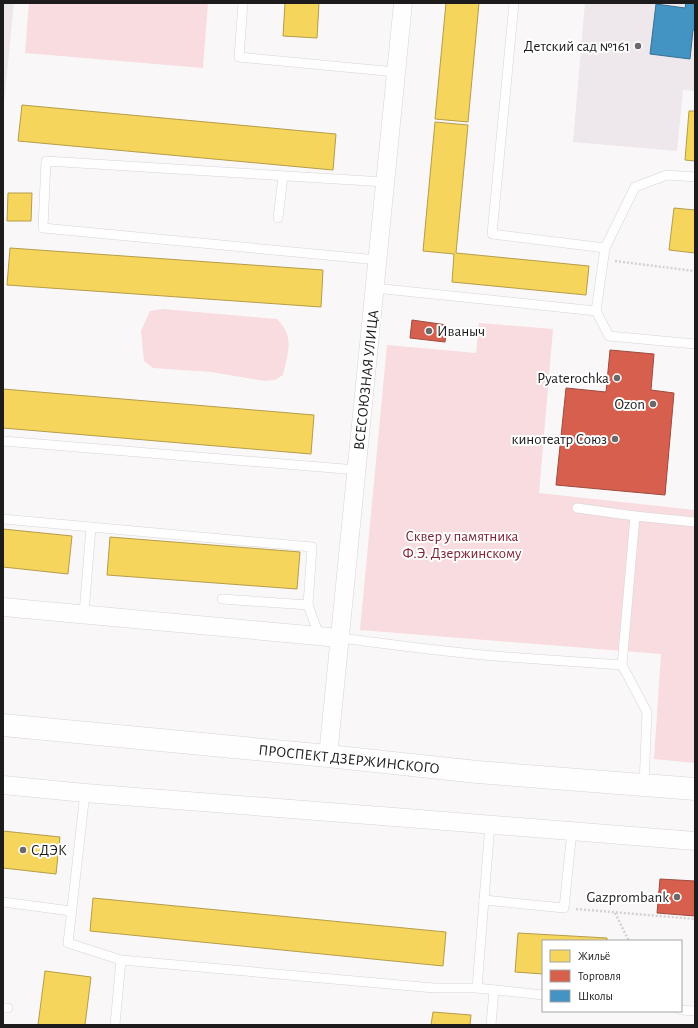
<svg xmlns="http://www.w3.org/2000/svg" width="698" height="1028" viewBox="0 0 698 1028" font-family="'Alegreya Sans',sans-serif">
	<rect width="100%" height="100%" fill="#faf7f9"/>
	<g fill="#eee7ec">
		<path d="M 3,3 L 14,3 L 3,113 Z"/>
		<path d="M 585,3 L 695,3 L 695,91 L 683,90 L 677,151 L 573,142 Z"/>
	</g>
	<g fill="#f8dcdf">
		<path d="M 29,3 L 208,3 L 203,68 L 25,53 Z"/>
		<path d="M 163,309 L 277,319 C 295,337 288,352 283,375 L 275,380 L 265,381 L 211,372 L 153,368 L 144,361 L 141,331 L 150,311 Z"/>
		<path d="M 479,323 L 553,329 L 539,493 L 695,510 L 695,763 L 654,759 L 661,654 L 360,630 L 387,345 L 476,353 Z"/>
	</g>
	<g fill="#f6d55c" stroke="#b59d49">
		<path d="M 285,3 L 319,3 L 317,38 L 283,36 Z"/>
		<path d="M 446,3 L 479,3 L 468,122 L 435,119 Z"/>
		<path d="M 22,105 L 336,134 L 333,170 L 18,141 Z"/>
		<path d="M 689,111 L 695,111 L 695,161 L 685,160 Z"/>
		<path d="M 435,122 L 468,125 L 456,253 L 589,266 L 586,295 L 452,282 L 454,254 L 423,251 Z"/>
		<path d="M 8,193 L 32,193 L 31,221 L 7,221 Z"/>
		<path d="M 674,208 L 695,210 L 695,253 L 669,250 Z"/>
		<path d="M 10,248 L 323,270 L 321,307 L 7,285 Z"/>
		<path d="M 3,389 L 314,415 L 311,454 L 3,428 Z"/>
		<path d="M 3,529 L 72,536 L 68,574 L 3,567 Z"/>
		<path d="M 110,537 L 300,552 L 297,589 L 107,575 Z"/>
		<path d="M 3,831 L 60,837 L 56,874 L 3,868 Z"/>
		<path d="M 93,898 L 446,932 L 443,966 L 90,931 Z"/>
		<path d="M 518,933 L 607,938 L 607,941 L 543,941 L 543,974 L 515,972 Z"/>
		<path d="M 45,971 L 91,977 L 85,1025 L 38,1025 Z"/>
		<path d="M 433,1012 L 471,1015 L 470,1025 L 431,1025 Z"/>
	</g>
	<g fill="#d6604d" stroke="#9e4b3e">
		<path d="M 412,320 L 447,325 L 445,342 L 410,338 Z"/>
		<path d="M 610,350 L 654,354 L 651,390 L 674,393 L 665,495 L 556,485 L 566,388 L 606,392 Z"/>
		<path d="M 660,879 L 695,881 L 695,916 L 657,913 Z"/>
	</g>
	<path fill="#4393c3" stroke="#386f91" d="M 686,3 L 695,3 L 695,30 L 693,30 L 690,59 L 650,54 L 656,4 L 685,8 Z"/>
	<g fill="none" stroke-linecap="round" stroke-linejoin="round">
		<g stroke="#d6d4d6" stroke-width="10">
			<g id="service">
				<path d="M 243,3 L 239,57 L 396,72"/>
				<path d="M 514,3 L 492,234 L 605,248"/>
				<path d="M 695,177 L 667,175 L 635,187 L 605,248 L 596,311 L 609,336 L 695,344"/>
				<path d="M 278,218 L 283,176"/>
				<path d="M 378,260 L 43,228 L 46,161 L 385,182"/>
				<path d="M 375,288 L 596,311"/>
				<path d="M 3,441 L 357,470"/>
				<path d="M 577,508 L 635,516"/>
				<path d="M 3,519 L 312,547 L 308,605 L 222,599"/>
				<path d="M 308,605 L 319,635"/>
				<path d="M 84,613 L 91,527"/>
				<path d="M 340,638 C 395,645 451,653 507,657 C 545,660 584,662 622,665 L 635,516 L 695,522"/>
				<path d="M 622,665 L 647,712 L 644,785"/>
				<path d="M 85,793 L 68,943 L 121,960 L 115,1025"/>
				<path d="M 490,824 L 477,988 L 543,995"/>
				<path d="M 484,900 L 564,908 L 572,831"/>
				<path d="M 3,902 L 71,911"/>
				<path d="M 121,960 L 434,988 L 477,988"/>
				<path d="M 3,1008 L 8,1008"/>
				<path d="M 681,1010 L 695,1011"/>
				<path d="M 491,1025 L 494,990"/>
			</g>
		</g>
		<g stroke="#d6d4d6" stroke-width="19">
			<g id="minor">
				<path d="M 3,607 L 340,638"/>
				<path d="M 328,756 L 403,3"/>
				<path d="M 3,785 L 85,793 L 407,818 L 695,841"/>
			</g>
		</g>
		<g stroke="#d6d4d6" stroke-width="23">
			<path id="secondary" d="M 3,725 L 328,756 L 477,772 L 695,789"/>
		</g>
		<g stroke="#d4d2d4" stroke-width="2.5" stroke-dasharray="2 2" stroke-linecap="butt">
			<path d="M 615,261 L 695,271"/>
			<path d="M 576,909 L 695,919"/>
			<path d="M 615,913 L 629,941"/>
		</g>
		<use href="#service" stroke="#fefefe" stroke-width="9"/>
		<use href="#minor" stroke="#fefefe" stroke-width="18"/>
		<use href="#secondary" stroke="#fefefe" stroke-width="22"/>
	</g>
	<g fill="#6a6869" stroke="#fff" stroke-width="1.5">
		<circle cx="638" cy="46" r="4"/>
		<circle cx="429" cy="331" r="4"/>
		<circle cx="617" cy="378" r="4"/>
		<circle cx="653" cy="404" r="4"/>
		<circle cx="615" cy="439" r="4"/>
		<circle cx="23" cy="850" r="4"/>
		<circle cx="677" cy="897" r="4"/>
	</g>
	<g text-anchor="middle" stroke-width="4" stroke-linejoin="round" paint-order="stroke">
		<g font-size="15" fill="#1d1b1c" stroke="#fff" text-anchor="end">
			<text x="630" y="51">Детский сад №161</text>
			<text x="437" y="336" text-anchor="start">Иваныч</text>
			<text x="609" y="383">Pyaterochka</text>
			<text x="645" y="409">Ozon</text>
			<text x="607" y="444">кинотеатр Союз</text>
			<text x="31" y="855" text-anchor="start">СДЭК</text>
			<text x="669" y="902">Gazprombank</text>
		</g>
		<g font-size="15" fill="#1d1b1c" stroke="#fff">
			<text transform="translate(366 380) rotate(-84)" y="5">ВСЕСОЮЗНАЯ УЛИЦА</text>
			<text transform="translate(349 759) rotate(6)" y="5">ПРОСПЕКТ ДЗЕРЖИНСКОГО</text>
		</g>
		<g font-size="15" fill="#802234" stroke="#fff">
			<text x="462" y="541">Сквер у памятника<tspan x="462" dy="17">Ф.Э. Дзержинскому</tspan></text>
		</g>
	</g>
	<rect width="698" height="1028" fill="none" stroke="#1d1b1c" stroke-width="8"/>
	<rect x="542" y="940" width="140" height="72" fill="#ffffff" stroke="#a5a4a4"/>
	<rect x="550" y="950" width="20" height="12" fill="#f6d55c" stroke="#a5a4a4"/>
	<text x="578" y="960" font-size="12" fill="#1d1b1c">Жильё</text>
	<rect x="550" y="970" width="20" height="12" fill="#d6604d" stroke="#a5a4a4"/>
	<text x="578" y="980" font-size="12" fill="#1d1b1c">Торговля</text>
	<rect x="550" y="990" width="20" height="12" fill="#4393c3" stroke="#a5a4a4"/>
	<text x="578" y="1000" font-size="12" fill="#1d1b1c">Школы</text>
</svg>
